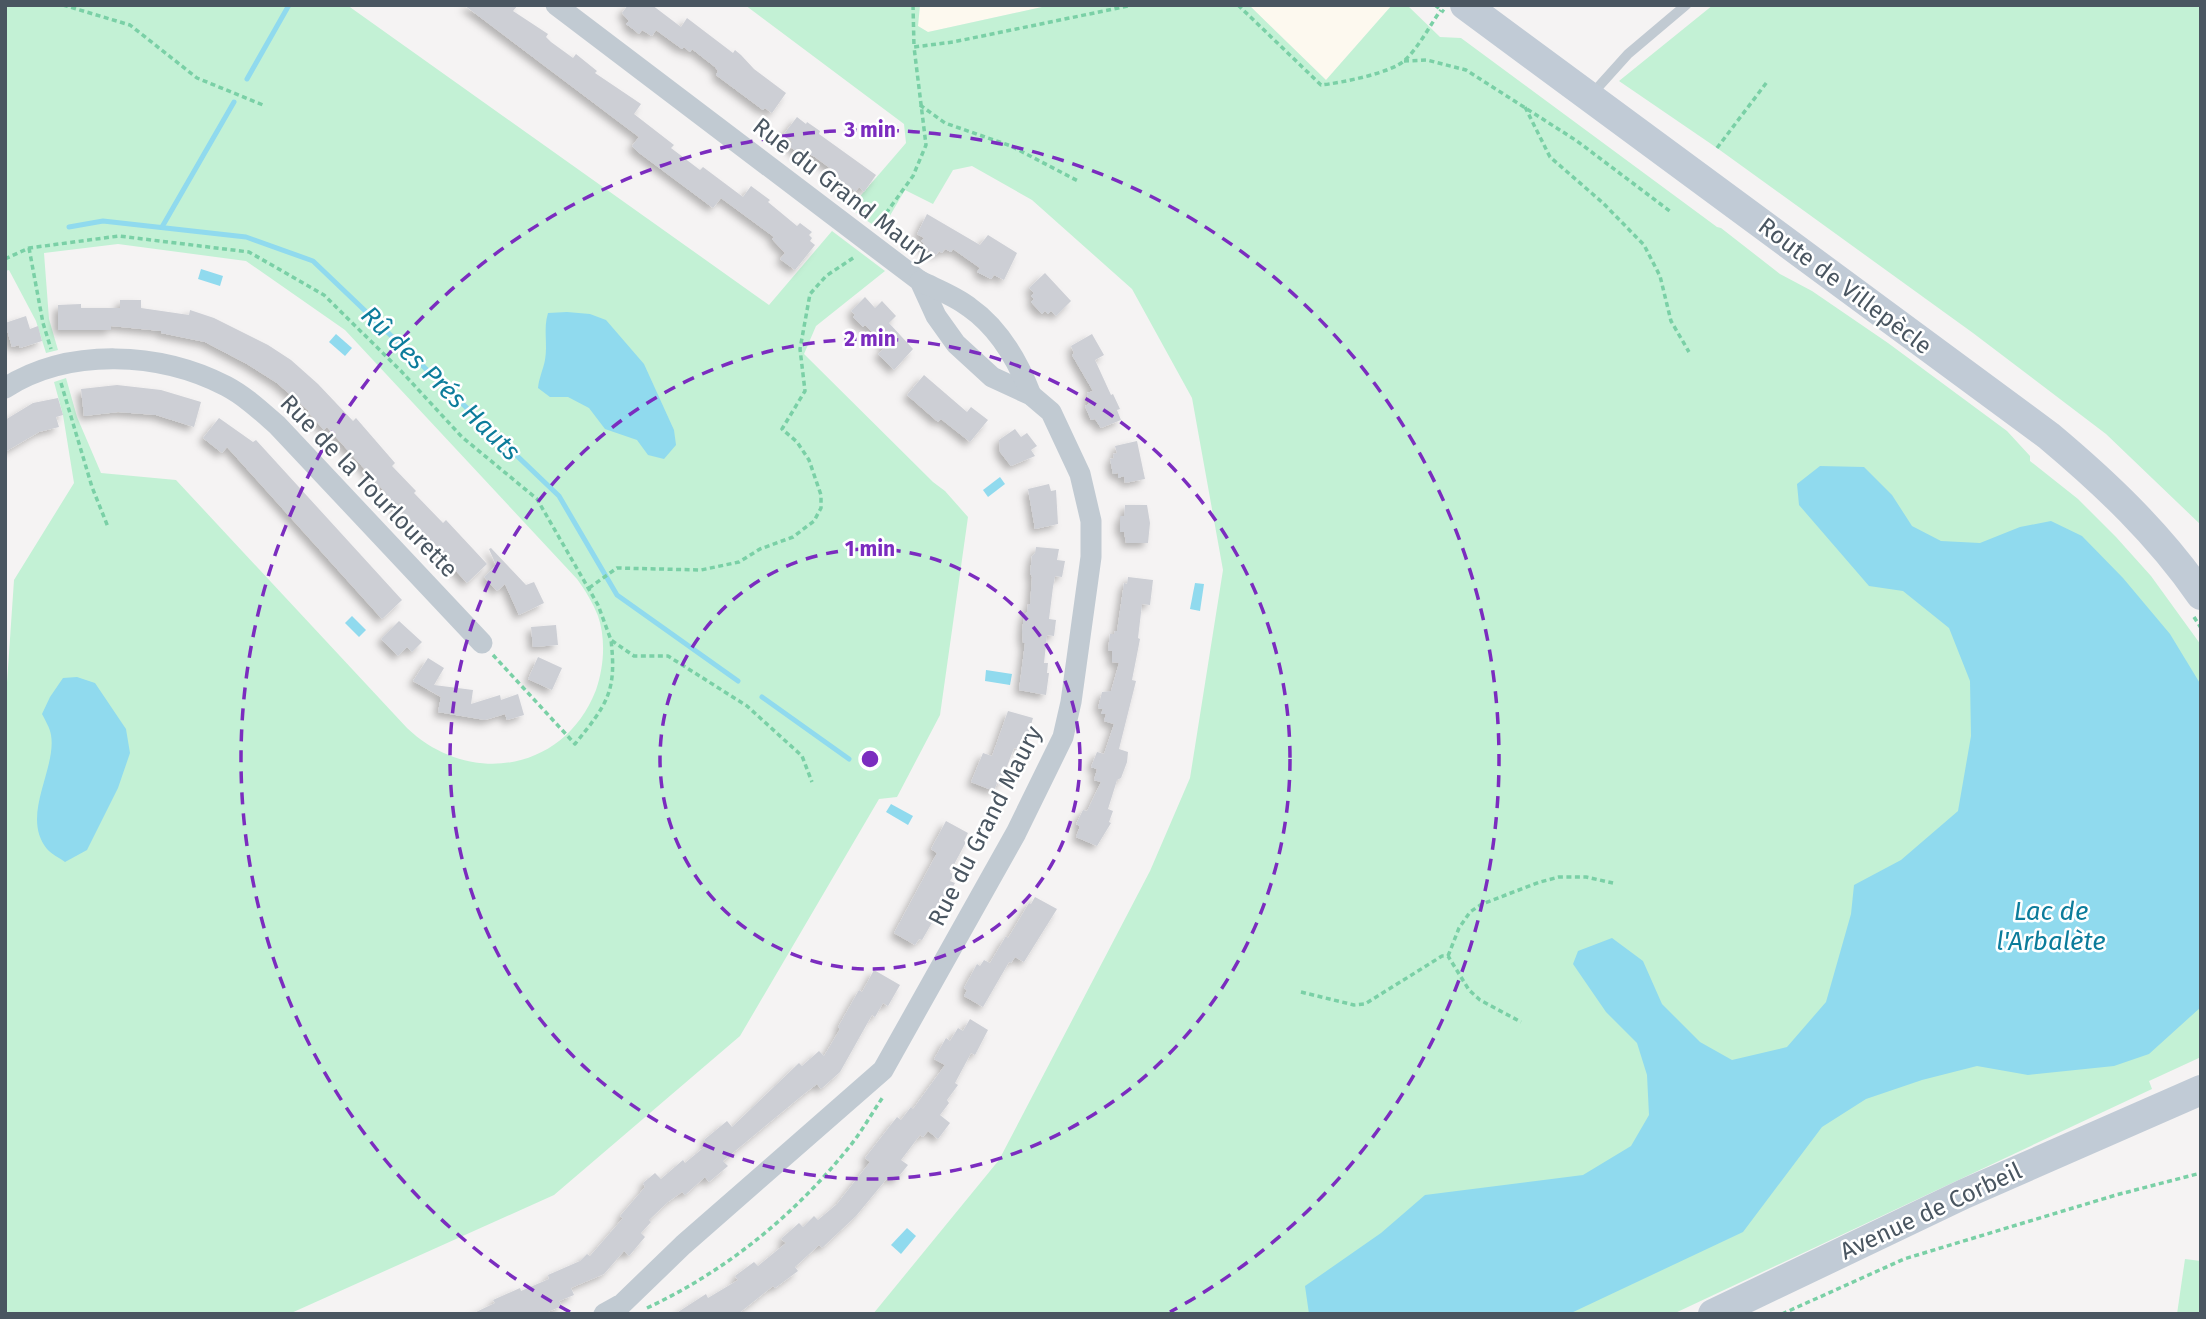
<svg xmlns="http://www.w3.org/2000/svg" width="2206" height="1319" viewBox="0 0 2206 1319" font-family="'Fira Sans',sans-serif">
	<defs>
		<filter id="shadow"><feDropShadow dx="-4.5" dy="4.5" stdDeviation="3.5" flood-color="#0004"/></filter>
	</defs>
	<rect width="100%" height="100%" fill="#f5f3f3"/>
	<g fill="#fdf9ef">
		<path d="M 920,5 L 1051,5 L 928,32 L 918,26 Z"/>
		<path d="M 1249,5 L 1392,5 L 1326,80 Z"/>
	</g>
	<g fill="#c3f1d5">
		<path d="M 5,5 L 347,5 L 769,305 L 832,231 L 885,271 L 816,326 L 804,354 L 933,482 L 945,491 L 968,517 L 940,715 L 897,797 L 879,799 L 740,1036 L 554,1195 L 289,1314 L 5,1314 L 5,712 L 14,580 L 74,483 L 63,415 L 54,382 L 66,378 L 77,417 L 101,473 L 176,480 L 407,728 C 469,787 564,772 596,690 C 604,667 606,639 598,616 C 593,603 585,590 577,579 L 345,330 L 246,261 L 118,244 L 44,253 L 49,319 L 58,350 L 46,353 L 36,321 L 9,270 L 5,271 Z"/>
		<path d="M 745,5 L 920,5 L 918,26 L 928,32 L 1051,5 L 1249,5 L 1326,80 L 1392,5 L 1407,5 L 1440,37 L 1461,38 L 1717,227 L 1721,228 L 1780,274 L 1812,291 L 1888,343 L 2007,431 L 2030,456 L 2030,461 L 2078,499 L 2116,537 L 2151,576 L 2201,645 L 2201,1057 L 2149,1081 L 2152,1089 L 1673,1314 L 873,1314 L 999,1160 L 1150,871 L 1190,778 L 1223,570 L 1192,398 L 1132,289 L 1032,200 L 972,166 L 953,170 L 933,204 L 905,190 L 881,231 L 850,208 L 906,143 L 904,124 Z"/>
		<path d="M 1713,5 L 2201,5 L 2201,525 L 2106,434 L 1973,333 L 1717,148 L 1619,81 Z"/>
		<path d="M 2185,1259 L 2201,1261 L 2201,1314 L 2177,1314 Z"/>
	</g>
	<g fill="#90daee">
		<path d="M 201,269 L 223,276 L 220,286 L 198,279 Z"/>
		<path d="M 567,312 L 590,314 L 606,320 L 644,364 L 674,430 L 676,445 L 664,459 L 648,455 L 637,440 L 605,429 L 589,408 L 568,397 L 550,397 L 538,388 C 539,378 543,370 545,360 C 548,344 543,329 548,313 Z"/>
		<path d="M 336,334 L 352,348 L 345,356 L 329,342 Z"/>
		<path d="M 1820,466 L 1864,467 L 1892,495 L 1912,526 L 1941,541 L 1980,543 L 2020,527 L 2051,521 L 2082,536 L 2123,578 L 2170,634 L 2201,685 L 2201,1007 L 2149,1054 L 2114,1066 L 2028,1075 L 1977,1066 L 1922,1080 L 1866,1099 L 1822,1127 L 1743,1232 L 1569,1314 L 1309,1314 L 1305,1286 L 1381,1233 L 1425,1195 L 1583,1175 L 1631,1146 L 1649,1115 L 1647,1075 L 1637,1043 L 1606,1012 L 1573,964 L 1578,951 L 1612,938 L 1643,961 L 1662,1004 L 1700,1042 L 1732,1060 L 1787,1047 L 1826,1002 L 1851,914 L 1854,885 L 1901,860 L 1958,811 L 1971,736 L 1970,681 L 1949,628 L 1903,591 L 1869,586 L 1799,505 L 1797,484 Z"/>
		<path d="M 1000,477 L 1005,484 L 988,497 L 983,490 Z"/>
		<path d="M 1195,583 L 1204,584 L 1200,611 L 1190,609 Z"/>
		<path d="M 352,616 L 366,630 L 359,637 L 345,623 Z"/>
		<path d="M 986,670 L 1012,674 L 1010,685 L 985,681 Z"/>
		<path d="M 77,677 L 95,683 L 126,729 L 130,753 L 118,788 L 87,850 L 65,862 C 60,858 51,854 47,849 C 20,816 57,769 51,735 C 50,728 45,720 42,714 L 50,697 L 63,678 Z"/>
		<path d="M 891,804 L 913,816 L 908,825 L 886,812 Z"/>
		<path d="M 907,1228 L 916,1236 L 901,1254 L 891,1245 Z"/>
	</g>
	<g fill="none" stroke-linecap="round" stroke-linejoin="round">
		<g stroke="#90daee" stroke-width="5">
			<path d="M 247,79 L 289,5"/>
			<path d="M 69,227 L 103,221 L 246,237 L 313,261 L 559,496 L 617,595 L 738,681"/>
			<path d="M 162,227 L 234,102"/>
			<path d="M 762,697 L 849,759"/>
		</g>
	</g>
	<g fill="#cdcfd5" filter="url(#shadow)">
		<path d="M 464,5 L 518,5 L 513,11 L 548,34 L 546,37 L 551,42 L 573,58 L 576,54 L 597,71 L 595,73 L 641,104 L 634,114 L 674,145 L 671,148 L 700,170 L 703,167 L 743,197 L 751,186 L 770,200 L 768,202 L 797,226 L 800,223 L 812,232 L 809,235 L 812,238 L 810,241 L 815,245 L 795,270 L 780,259 L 785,253 L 772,239 L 774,237 L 721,198 L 713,208 L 638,152 L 632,146 L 639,137 Z"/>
		<path d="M 628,5 L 652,5 L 681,27 L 687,18 L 733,53 L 735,50 L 741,55 L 754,69 L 786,93 L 772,113 L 765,108 L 763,110 L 716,75 L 718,71 L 715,67 L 692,49 L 690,52 L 684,47 L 682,49 L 656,30 L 652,36 L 642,30 L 639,34 L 633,29 L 626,24 L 629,21 L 622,13 Z"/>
		<path d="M 797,117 L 806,124 L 807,122 L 820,131 L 819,134 L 876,175 L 864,192 L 859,187 L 855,192 L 852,188 L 849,192 L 836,182 L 839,178 L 836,176 L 838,174 L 815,157 L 805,152 L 802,156 L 789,146 L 792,142 L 784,134 Z"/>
		<path d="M 927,214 L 980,245 L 988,235 L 1017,253 L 1004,280 L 994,275 L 991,279 L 977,272 L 980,268 L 953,249 L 951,252 L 945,249 L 942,253 L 939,251 L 936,255 L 922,247 L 924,243 L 921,241 L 924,238 L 917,234 Z"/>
		<path d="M 1045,273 L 1071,301 L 1056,316 L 1051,311 L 1048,314 L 1045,311 L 1042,314 L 1031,302 L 1034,299 L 1031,296 L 1034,293 L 1029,288 Z"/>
		<path d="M 865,297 L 875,308 L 882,301 L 896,316 L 889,323 L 913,349 L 894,370 L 878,354 L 886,346 L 865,325 L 863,327 L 853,317 L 855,315 L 851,311 Z"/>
		<path d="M 120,300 L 141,300 L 141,308 L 189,315 L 190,310 L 214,318 L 268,345 L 291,360 L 318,384 L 353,421 L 356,418 L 395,463 L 392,466 L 416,491 L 414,493 L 443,523 L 446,520 L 487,564 L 467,583 L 402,512 L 401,514 L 390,503 L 384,494 L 385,492 L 327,427 L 324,430 L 308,412 L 309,411 L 277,383 L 247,364 L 205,342 L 161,333 L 161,331 L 111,326 L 111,330 L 58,330 L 58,305 L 81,304 L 81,308 L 120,308 Z"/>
		<path d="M 26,316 L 30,329 L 38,326 L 42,341 L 20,348 L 19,345 L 12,347 L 5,323 Z"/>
		<path d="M 1092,334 L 1104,355 L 1095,360 L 1111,395 L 1113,394 L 1120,409 L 1117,410 L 1121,420 L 1101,428 L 1095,419 L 1091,420 L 1085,406 L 1089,404 L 1087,393 L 1093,391 L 1072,355 L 1074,353 L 1071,346 Z"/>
		<path d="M 924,375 L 967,412 L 971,407 L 988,420 L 970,442 L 941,419 L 938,422 L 907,395 Z"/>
		<path d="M 117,385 L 161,390 L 201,402 L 194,427 L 156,415 L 118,412 L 84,416 L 81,389 Z"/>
		<path d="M 58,398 L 63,415 L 56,417 L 59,427 L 39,432 L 5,452 L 5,420 L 33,403 Z"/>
		<path d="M 219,418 L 253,442 L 256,440 L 402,600 L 382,619 L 227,447 L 222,453 L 203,438 Z"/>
		<path d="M 1015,429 L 1021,437 L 1027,433 L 1037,446 L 1031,450 L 1035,456 L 1011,466 L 1000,452 L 999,440 Z"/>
		<path d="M 1137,441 L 1145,479 L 1125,483 L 1124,476 L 1118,478 L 1118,473 L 1113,474 L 1110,459 L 1114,458 L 1113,454 L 1117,453 L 1115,446 Z"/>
		<path d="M 1049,484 L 1051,491 L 1056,490 L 1058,524 L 1035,529 L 1028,489 Z"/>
		<path d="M 1125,505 L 1147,505 L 1150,523 L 1148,543 L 1126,543 L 1124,532 L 1120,532 L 1120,516 L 1124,516 Z"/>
		<path d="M 1036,547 L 1059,549 L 1057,560 L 1065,561 L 1062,577 L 1055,576 L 1053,587 L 1049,619 L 1056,620 L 1054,636 L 1047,635 L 1044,663 L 1048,663 L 1047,673 L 1049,673 L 1046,695 L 1019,690 L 1025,643 L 1023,643 L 1022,632 L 1024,615 L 1027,612 L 1028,604 L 1030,605 L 1032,577 L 1030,573 L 1032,556 L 1035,553 Z"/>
		<path d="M 491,548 L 526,585 L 534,582 L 544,603 L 519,615 L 505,584 L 497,591 L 484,577 L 496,565 L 489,549 Z"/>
		<path d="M 1128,577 L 1153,580 L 1150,605 L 1142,604 L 1138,638 L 1140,639 L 1132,680 L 1136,681 L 1119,749 L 1128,752 L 1127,762 L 1121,778 L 1117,780 L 1108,809 L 1113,811 L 1109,822 L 1111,823 L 1097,846 L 1076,837 L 1080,826 L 1076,824 L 1083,810 L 1087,811 L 1101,782 L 1094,780 L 1097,769 L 1091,767 L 1097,752 L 1104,754 L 1114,724 L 1104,721 L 1106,714 L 1101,714 L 1103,709 L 1098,708 L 1102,692 L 1111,691 L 1119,663 L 1112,662 L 1112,651 L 1108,650 L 1110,634 L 1114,634 L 1115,631 L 1117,631 L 1124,583 L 1127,584 Z"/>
		<path d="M 399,621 L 422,642 L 412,652 L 407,647 L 398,656 L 381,639 Z"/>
		<path d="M 556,625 L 558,645 L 533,647 L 531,627 Z"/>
		<path d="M 538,657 L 562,668 L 552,690 L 528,679 Z"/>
		<path d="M 428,658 L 444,668 L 434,685 L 473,690 L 471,704 L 500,695 L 501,700 L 518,694 L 524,715 L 507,720 L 505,714 L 485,720 L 438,712 L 441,697 L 413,681 Z"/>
		<path d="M 1008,711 L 1033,718 L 1025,744 L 1020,743 L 1019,749 L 1014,748 L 1000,785 L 997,783 L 994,791 L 971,782 L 983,753 L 992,756 Z"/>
		<path d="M 946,821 L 968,833 L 964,841 L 966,842 L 950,872 L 954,875 L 950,881 L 955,883 L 922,940 L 919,939 L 915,945 L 894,933 L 937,853 L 931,849 Z"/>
		<path d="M 1035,897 L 1057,909 L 1024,962 L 1015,957 L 1011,963 L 1009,962 L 983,1007 L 964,996 L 967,990 L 964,988 L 977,964 L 980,966 L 984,960 L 990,963 L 1006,936 L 1008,938 L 1029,903 L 1031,904 Z"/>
		<path d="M 874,970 L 900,985 L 888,1006 L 883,1003 L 875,1017 L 872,1015 L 840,1072 L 821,1089 L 817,1084 L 804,1094 L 723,1161 L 728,1166 L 709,1182 L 705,1177 L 685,1195 L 682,1192 L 668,1202 L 649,1220 L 651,1222 L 641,1233 L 645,1237 L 629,1256 L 624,1251 L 604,1274 L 571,1288 L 574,1295 L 559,1301 L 562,1306 L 543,1314 L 472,1314 L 495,1303 L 493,1300 L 520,1288 L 521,1291 L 549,1279 L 548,1275 L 580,1261 L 587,1254 L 590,1256 L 623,1218 L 620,1216 L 645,1187 L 643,1183 L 655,1173 L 661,1179 L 683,1160 L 685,1163 L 708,1144 L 704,1140 L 727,1121 L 732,1127 L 799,1063 L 802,1066 L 819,1051 L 824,1056 L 840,1029 L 838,1027 L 859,990 L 862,992 Z"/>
		<path d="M 970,1019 L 988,1030 L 975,1055 L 971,1053 L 955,1083 L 958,1085 L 947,1100 L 949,1103 L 940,1115 L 950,1123 L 938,1139 L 928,1131 L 923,1137 L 920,1135 L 901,1160 L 908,1165 L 895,1181 L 889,1176 L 856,1216 L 822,1248 L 819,1245 L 795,1267 L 798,1271 L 775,1288 L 773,1286 L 738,1314 L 675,1314 L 706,1294 L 708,1298 L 738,1280 L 735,1276 L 754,1262 L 758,1266 L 786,1243 L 781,1239 L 799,1223 L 803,1227 L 814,1216 L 818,1220 L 837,1204 L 870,1162 L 865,1158 L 897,1117 L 901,1120 L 911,1107 L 913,1109 L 945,1065 L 934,1059 L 946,1038 L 950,1041 L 958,1028 L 963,1031 Z"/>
	</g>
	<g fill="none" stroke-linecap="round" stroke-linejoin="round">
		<g stroke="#7ad0a6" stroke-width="3.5" stroke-dasharray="5 3.5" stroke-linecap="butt">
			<path d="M 63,5 L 130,25 L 197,78 L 263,105"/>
			<path d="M 913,5 L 914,47"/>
			<path d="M 1238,5 L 1321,85 C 1340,83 1392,73 1405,60 C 1419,47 1430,25 1441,10"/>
			<path d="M 1435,5 L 1444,12"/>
			<path d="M 1404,61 L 1427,60 L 1466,70 L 1577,141 L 1671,212"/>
			<path d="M 920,105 L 945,123 L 1011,146 L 1078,181"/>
			<path d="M 1525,107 L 1550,157 L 1603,203 L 1644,245 L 1660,276 L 1671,321 L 1689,352"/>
			<path d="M 1717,148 L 1767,82"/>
			<path d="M 876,227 L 913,176 L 926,145 L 914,47 L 953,42 L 1133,5"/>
			<path d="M 29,248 L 43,323 L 51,349"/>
			<path d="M 5,259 L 29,248 L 119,236 L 249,252 L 324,295 L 401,371 L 462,437 L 537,499 L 598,605 L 611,640 L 634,656 L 668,656 L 747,706 L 802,756 L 812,782"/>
			<path d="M 61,383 L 92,487 L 108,527"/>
			<path d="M 589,588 L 617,568 L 701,570 L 739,562 L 760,549 L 793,537 L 814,521 L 821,508 L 821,495 L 809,460 L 797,442 L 782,429 L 805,391 L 800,349 L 810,294 L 826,276 L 856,256"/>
			<path d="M 2194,617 L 2201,628"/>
			<path d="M 493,655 L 575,744 C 607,704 617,692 611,640"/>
			<path d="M 1448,956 L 1459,928 L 1470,912 L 1482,904 L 1540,882 L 1559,877 L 1586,877 L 1613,883"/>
			<path d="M 1301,992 L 1354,1005 L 1365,1004 L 1442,956 L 1448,956 L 1469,990 L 1480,1000 L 1521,1022"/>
			<path d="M 647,1308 C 726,1271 795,1215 850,1146 C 862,1131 872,1113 883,1097"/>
			<path d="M 1782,1314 L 1904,1259 L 2116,1195 L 2201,1173"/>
		</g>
		<path stroke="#c1cad2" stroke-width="10" d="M 1592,94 L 1628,54 L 1686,5"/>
		<g stroke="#c1cad2" stroke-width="21">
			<path d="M 556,5 L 920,281 L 936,316 L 956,344 L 992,377 L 1031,395 L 1051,412 L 1080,474 L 1091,521 L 1091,557 L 1071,702 L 1063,737 L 1016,833 L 883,1070 L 683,1245 L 622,1304 L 604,1314"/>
			<path d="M 920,281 C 936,289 955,296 969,307 C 999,328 1018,361 1031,395"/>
			<path d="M 5,388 C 70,347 160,352 226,386 C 245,396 261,411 277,425 L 482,643"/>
		</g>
		<g stroke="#c1cbd6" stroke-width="30">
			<path d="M 1465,5 L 2049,436 C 2105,483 2159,534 2201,595"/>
			<path d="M 1713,1314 L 1964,1194 L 2201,1090"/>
		</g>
	</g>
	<g fill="none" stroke="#7b2cbf" stroke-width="3.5" stroke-dasharray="12 9">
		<circle cx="870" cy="759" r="210"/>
		<circle cx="870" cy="759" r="420"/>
		<path d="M570 1312A629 629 0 1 1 1170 1312"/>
	</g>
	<g text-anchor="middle" stroke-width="5" stroke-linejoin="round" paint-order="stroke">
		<g font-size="24" fill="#4a5661" stroke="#fff">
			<text transform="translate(843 191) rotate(38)" y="8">Rue du Grand Maury</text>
			<text transform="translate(1845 286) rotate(37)" y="8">Route de Villepècle</text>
			<text transform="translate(369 486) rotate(46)" y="8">Rue de la Tourlourette</text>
			<text transform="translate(985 826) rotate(-63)" y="8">Rue du Grand Maury</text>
			<text transform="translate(1931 1211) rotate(-25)" y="8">Avenue de Corbeil</text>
		</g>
		<g font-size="26" font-style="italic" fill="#0c7c9b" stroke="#fff">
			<text transform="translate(441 383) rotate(44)" y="9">Rû des Prés Hauts</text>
			<text x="2051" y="920">Lac de<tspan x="2051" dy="30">l'Arbalète</tspan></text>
		</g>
	</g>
	<circle cx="870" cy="759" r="10" fill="#7b2cbf" stroke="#fff" stroke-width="3.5"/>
	<g font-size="21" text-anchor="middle" font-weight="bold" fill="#7b2cbf" stroke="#fff" stroke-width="5" stroke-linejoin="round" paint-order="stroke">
		<text x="870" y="137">3 min</text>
		<text x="870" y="346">2 min</text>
		<text x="870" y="556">1 min</text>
	</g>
	<rect width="2206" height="1319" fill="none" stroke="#4a5661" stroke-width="14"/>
</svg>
